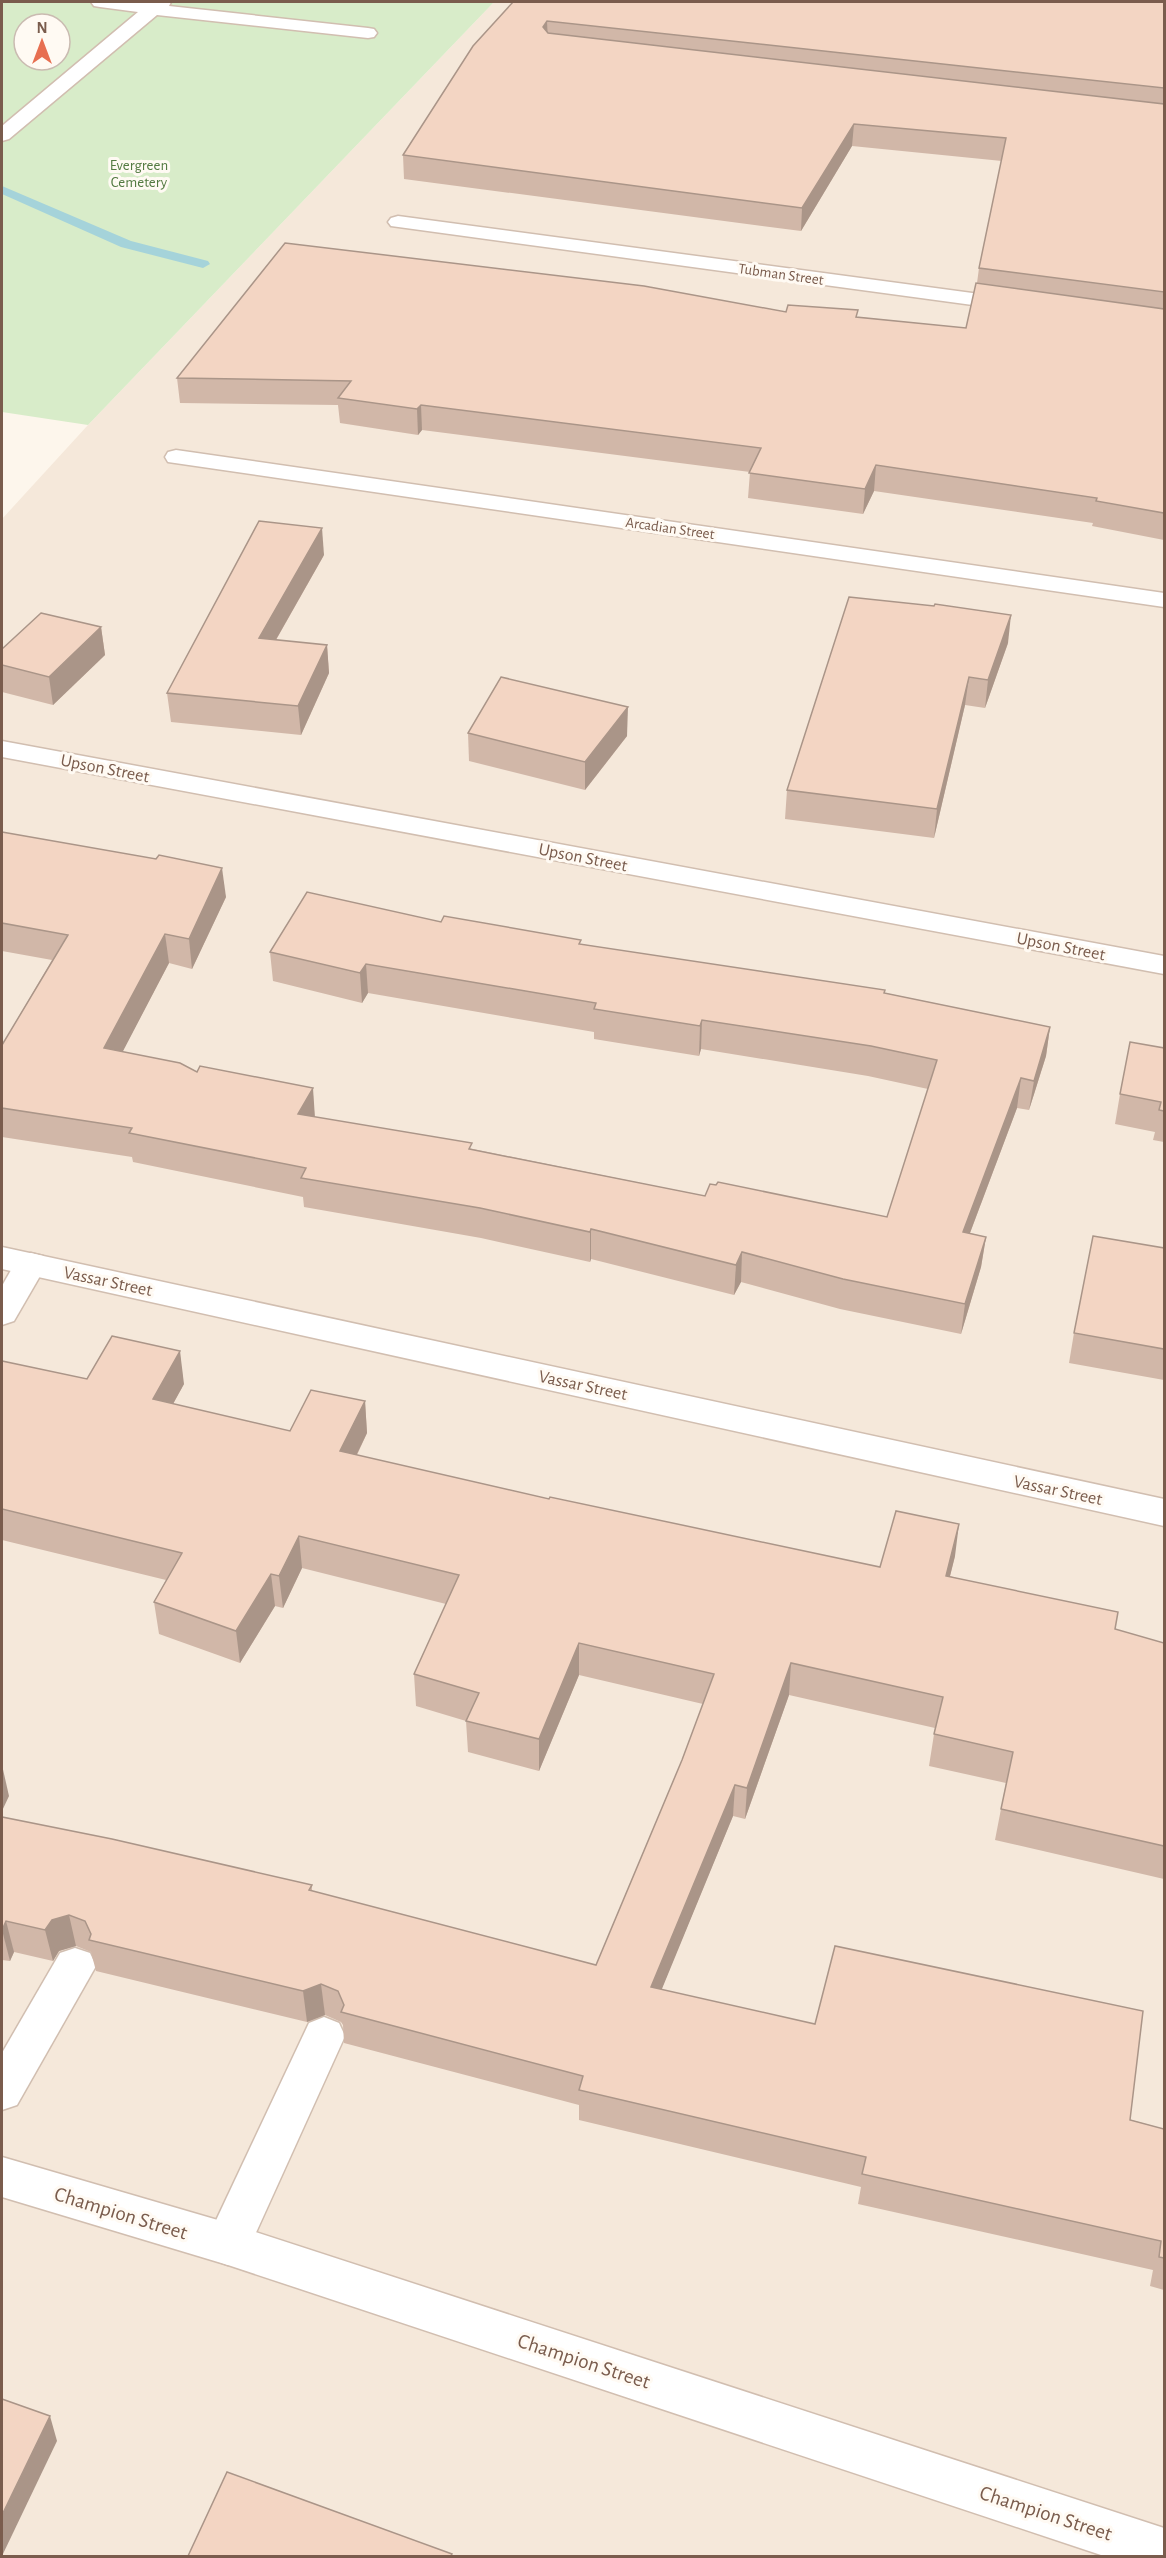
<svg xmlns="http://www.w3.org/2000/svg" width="1166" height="2558" viewBox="0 0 1166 2558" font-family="'Alegreya Sans',sans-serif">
	<rect width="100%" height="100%" fill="#fdf6ec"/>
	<path fill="#f5e8da" d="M 494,2 L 1164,2 L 1164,2556 L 2,2556 L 2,519 L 88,425 Z"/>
	<path fill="#d8ecc9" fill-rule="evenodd" d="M 2,2 L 494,2 L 88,425 L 2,412 ZM 24,24 L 60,24 L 60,60 L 24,60 Z"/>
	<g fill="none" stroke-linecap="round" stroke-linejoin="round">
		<path fill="#a5d3da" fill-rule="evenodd" d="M 2,186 L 131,241 L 208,261 L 210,264 L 203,268 L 121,247 L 2,194 Z"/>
		<g stroke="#d1beb0" stroke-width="3">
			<g id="service">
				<path d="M 91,2 L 171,2 L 169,6 L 368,28 L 374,29 L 377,33 L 374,37 L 368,38 L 157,15 L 9,139 L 2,141 L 2,126 L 138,12 L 100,7 L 94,6 Z"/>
				<path d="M 31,1253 L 43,1256 L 47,1264 L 14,1321 L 2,1325 L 2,1286 L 19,1256 Z"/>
				<path d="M 75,1948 L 90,1953 L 96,1966 L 17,2105 L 2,2110 L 2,2053 L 60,1953 Z"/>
				<path d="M 324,2017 L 339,2023 L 345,2036 L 244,2259 L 228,2265 L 212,2259 L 206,2244 L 212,2229 L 309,2023 Z"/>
			</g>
		</g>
		<g stroke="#d1beb0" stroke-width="3">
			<g id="minor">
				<path d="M 398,216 L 1017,299 L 1024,301 L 1028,305 L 1024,309 L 1017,311 L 391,226 L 388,222 L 391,218 Z"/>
				<path d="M 176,450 L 1164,593 L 1164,607 L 168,462 L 165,457 L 168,452 Z"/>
				<path d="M 2,741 L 1164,956 L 1164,974 L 2,757 Z"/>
				<path d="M 2,1247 L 1164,1499 L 1164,1526 L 2,1269 Z"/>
				<path d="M 2,2157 L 228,2223 L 1164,2528 L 1164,2556 L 1104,2556 L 228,2265 L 2,2197 Z"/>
			</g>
		</g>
		<use href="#service" fill="#fff" fill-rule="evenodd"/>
		<use href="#minor" fill="#fff" fill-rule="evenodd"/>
	</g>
	<g fill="#d1b7a8">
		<path d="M 513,2 L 1164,2 L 1164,540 L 1092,526 L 1093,523 L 874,491 L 863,514 L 748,498 L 750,472 L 422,430 L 418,435 L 340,423 L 338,405 L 180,403 L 177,378 L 786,312 L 858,317 L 966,328 L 977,283 L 979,268 L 1002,161 L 852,146 L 801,231 L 404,179 L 403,155 Z"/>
		<path d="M 324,555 L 276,640 L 327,645 L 329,673 L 301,735 L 171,722 L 167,693 Z"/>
		<path d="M 101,627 L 105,655 L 53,705 L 2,692 L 2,649 Z"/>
		<path d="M 1008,643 L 985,708 L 965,705 L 934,838 L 785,819 L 787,790 Z"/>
		<path d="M 468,733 L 627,736 L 585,790 L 469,761 Z"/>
		<path d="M 2,832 L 226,897 L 192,969 L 169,963 L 122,1052 L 197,1072 L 315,1117 L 705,1196 L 887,1217 L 928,1089 L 868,1076 L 701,1049 L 699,1056 L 594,1039 L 594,1032 L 368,993 L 362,1003 L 273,981 L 270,952 L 441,922 L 581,944 L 885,993 L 1050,1027 L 1046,1056 L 1029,1110 L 1017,1108 L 970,1233 L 986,1237 L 981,1267 L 961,1334 L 840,1309 L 741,1282 L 734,1295 L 591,1259 L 590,1262 L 481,1238 L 304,1207 L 303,1197 L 133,1162 L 132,1157 L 2,1137 L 2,1045 L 52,960 L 2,951 Z"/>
		<path d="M 1164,1048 L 1164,1142 L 1153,1140 L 1155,1132 L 1115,1124 L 1120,1094 Z"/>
		<path d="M 1164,1248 L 1164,1380 L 1069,1363 L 1074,1333 Z"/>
		<path d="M 2,1361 L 87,1379 L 184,1384 L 173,1404 L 290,1431 L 365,1401 L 367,1433 L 357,1455 L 549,1499 L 880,1567 L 955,1556 L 950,1576 L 1115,1629 L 1164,1643 L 1164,1879 L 995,1840 L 1006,1783 L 929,1766 L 935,1728 L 789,1695 L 745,1819 L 733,1816 L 661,1990 L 1164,2129 L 1164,2290 L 1150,2286 L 1153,2270 L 858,2204 L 861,2187 L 579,2120 L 579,2105 L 344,2043 L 343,2025 L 341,2022 L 325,2015 L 307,2022 L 96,1971 L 91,1952 L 76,1946 L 59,1951 L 53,1961 L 14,1952 L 10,1961 L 2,1960 L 2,1817 L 312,1885 L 312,1891 L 596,1965 L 682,1760 L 703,1704 L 579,1675 L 539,1771 L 468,1752 L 466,1721 L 416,1706 L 414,1674 L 446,1604 L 302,1568 L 283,1608 L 275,1606 L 240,1663 L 159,1634 L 154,1602 L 166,1580 L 2,1540 Z"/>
	</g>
	<g fill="#aa9588">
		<path d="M 547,21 L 548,43 L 543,27 Z"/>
		<path d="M 854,124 L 852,146 L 801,231 L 802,208 Z"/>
		<path d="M 421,405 L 422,430 L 418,435 L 417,409 Z"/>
		<path d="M 876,465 L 874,491 L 863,514 L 865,489 Z"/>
		<path d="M 322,528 L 324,555 L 261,666 L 259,638 Z"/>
		<path d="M 1011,615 L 1008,643 L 985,708 L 988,680 Z"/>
		<path d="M 101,627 L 105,655 L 53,705 L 49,677 Z"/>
		<path d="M 327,645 L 329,673 L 301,735 L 298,706 Z"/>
		<path d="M 969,677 L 965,705 L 934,838 L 937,809 Z"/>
		<path d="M 628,707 L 627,736 L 585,790 L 585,762 Z"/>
		<path d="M 222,868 L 226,897 L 192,969 L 189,939 Z"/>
		<path d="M 165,934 L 169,963 L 109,1078 L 104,1048 Z"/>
		<path d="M 366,964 L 368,993 L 362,1003 L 360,973 Z"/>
		<path d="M 702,1020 L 701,1049 L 699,1056 L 700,1026 Z"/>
		<path d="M 1050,1027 L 1046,1056 L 1029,1110 L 1034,1081 Z"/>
		<path d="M 1021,1078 L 1017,1108 L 959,1262 L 963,1232 Z"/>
		<path d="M 313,1088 L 315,1118 L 298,1114 Z"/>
		<path d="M 591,1229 L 591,1259 L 590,1262 L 590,1232 Z"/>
		<path d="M 986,1237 L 981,1267 L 961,1334 L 965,1304 Z"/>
		<path d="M 742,1252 L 741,1282 L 734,1295 L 736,1265 Z"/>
		<path d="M 180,1351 L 184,1384 L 158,1431 L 153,1399 Z"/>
		<path d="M 365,1401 L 367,1433 L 343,1483 L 340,1451 Z"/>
		<path d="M 959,1524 L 955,1556 L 942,1608 L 946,1576 Z"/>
		<path d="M 299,1536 L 302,1568 L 283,1608 L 279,1576 Z"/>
		<path d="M 271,1574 L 275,1606 L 240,1663 L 236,1631 Z"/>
		<path d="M 579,1643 L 579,1675 L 539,1771 L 539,1739 Z"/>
		<path d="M 791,1663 L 789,1695 L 745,1819 L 747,1788 Z"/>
		<path d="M 2,1765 L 9,1796 L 2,1811 Z"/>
		<path d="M 735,1785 L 733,1816 L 650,2018 L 651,1987 Z"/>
		<path d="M 69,1915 L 76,1946 L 59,1951 L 53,1961 L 45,1930 L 52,1920 Z"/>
		<path d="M 6,1921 L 14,1952 L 10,1961 L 2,1930 Z"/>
		<path d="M 321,1984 L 325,2015 L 307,2022 L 303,1991 Z"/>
		<path d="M 50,2416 L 57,2441 L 2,2556 L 2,2515 Z"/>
	</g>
	<g fill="#f3d5c3" stroke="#aa9588" stroke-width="1.5">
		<path d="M 513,2 L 1164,2 L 1164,88 L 547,21 L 543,27 L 548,33 L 1164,104 L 1164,292 L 979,268 L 1006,138 L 854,124 L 802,208 L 403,155 L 473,46 Z"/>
		<path d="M 285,243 L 644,286 L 786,312 L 788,305 L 858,310 L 856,317 L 966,328 L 976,283 L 1164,309 L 1164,513 L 1096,501 L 1097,498 L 876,465 L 865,489 L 749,473 L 761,448 L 421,405 L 417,409 L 338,398 L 351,381 L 177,378 Z"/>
		<path d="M 259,521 L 322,528 L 259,638 L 327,645 L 298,706 L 167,693 Z"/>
		<path d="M 849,597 L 934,606 L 935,604 L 1011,615 L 988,680 L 969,677 L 937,809 L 787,790 Z"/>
		<path d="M 41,613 L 101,627 L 49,677 L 2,665 L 2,649 Z"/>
		<path d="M 501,677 L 628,707 L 585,762 L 468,733 Z"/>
		<path d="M 2,832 L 156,859 L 159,855 L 222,868 L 189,939 L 165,934 L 104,1048 L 180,1063 L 197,1072 L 200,1066 L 313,1088 L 298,1114 L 472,1143 L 469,1149 L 705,1196 L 710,1184 L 716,1185 L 718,1182 L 887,1217 L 937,1060 L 871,1046 L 702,1020 L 700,1026 L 594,1009 L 596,1003 L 366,964 L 360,973 L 270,952 L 307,892 L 441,922 L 444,916 L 581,940 L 579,944 L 885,990 L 884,993 L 1050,1027 L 1034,1081 L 1021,1078 L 963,1232 L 986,1237 L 965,1304 L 843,1279 L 742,1252 L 736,1265 L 591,1229 L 590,1232 L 480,1208 L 301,1178 L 306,1168 L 129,1133 L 132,1128 L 2,1108 L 2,1045 L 68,935 L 2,923 Z"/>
		<path d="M 1130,1042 L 1164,1048 L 1164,1111 L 1159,1110 L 1161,1102 L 1120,1094 Z"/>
		<path d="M 1093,1236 L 1164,1248 L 1164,1349 L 1074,1333 Z"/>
		<path d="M 112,1336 L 180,1351 L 153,1399 L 290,1431 L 311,1390 L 365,1401 L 340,1451 L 549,1499 L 550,1497 L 880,1567 L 896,1511 L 959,1524 L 946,1576 L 1118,1612 L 1115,1629 L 1164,1643 L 1164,1846 L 1001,1809 L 1013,1752 L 934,1734 L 943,1697 L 791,1663 L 747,1788 L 735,1785 L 651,1987 L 815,2024 L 835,1946 L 1143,2011 L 1130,2120 L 1164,2129 L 1164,2258 L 1159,2257 L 1161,2241 L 862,2174 L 866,2157 L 579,2090 L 583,2076 L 341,2012 L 344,2005 L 338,1991 L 321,1984 L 303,1991 L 89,1940 L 91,1934 L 85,1921 L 69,1915 L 52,1920 L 45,1930 L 6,1921 L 2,1930 L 2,1817 L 112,1839 L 312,1885 L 309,1890 L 596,1965 L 682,1760 L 714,1674 L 579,1643 L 539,1739 L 466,1721 L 479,1693 L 414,1674 L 459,1575 L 299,1536 L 279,1576 L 271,1574 L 236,1631 L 154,1602 L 182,1553 L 2,1509 L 2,1361 L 87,1379 Z"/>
		<path d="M 2,2399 L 50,2416 L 2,2515 Z"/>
		<path d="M 227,2472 L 452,2554 L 451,2556 L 188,2556 Z"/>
	</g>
	<g text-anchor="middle" stroke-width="6" stroke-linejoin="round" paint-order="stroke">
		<g font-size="15" fill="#537a41" stroke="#fffaf3">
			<text x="139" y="170">Evergreen<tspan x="139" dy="17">Cemetery</tspan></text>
		</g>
		<g font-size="15" fill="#7a5c4d" stroke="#fffaf3">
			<text transform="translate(781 274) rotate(8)" y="5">Tubman Street</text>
			<text transform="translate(670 528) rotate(8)" y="5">Arcadian Street</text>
		</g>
		<g font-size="18" fill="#7a5c4d" stroke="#fffaf3">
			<text transform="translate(105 768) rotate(11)" y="6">Upson Street</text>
			<text transform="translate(583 857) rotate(11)" y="6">Upson Street</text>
			<text transform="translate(1061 946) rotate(11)" y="6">Upson Street</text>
			<text transform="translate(108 1281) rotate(12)" y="6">Vassar Street</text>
			<text transform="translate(583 1385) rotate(12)" y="6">Vassar Street</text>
			<text transform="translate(1058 1490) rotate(12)" y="6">Vassar Street</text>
		</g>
		<g font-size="21" fill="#7a5c4d" stroke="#fffaf3">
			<text transform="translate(121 2213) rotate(17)" y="7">Champion Street</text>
			<text transform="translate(584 2361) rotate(18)" y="7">Champion Street</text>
			<text transform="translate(1046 2513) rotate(18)" y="7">Champion Street</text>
		</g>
	</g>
	<rect width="1166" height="2558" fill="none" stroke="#7a5c4d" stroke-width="6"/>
	<g transform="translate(42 42)"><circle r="28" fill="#fffaf3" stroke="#cabbb1" stroke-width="1.5"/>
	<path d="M0-4.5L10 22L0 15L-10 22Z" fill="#e76f51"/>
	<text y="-9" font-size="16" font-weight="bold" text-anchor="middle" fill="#7a5c4d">N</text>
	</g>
</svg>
